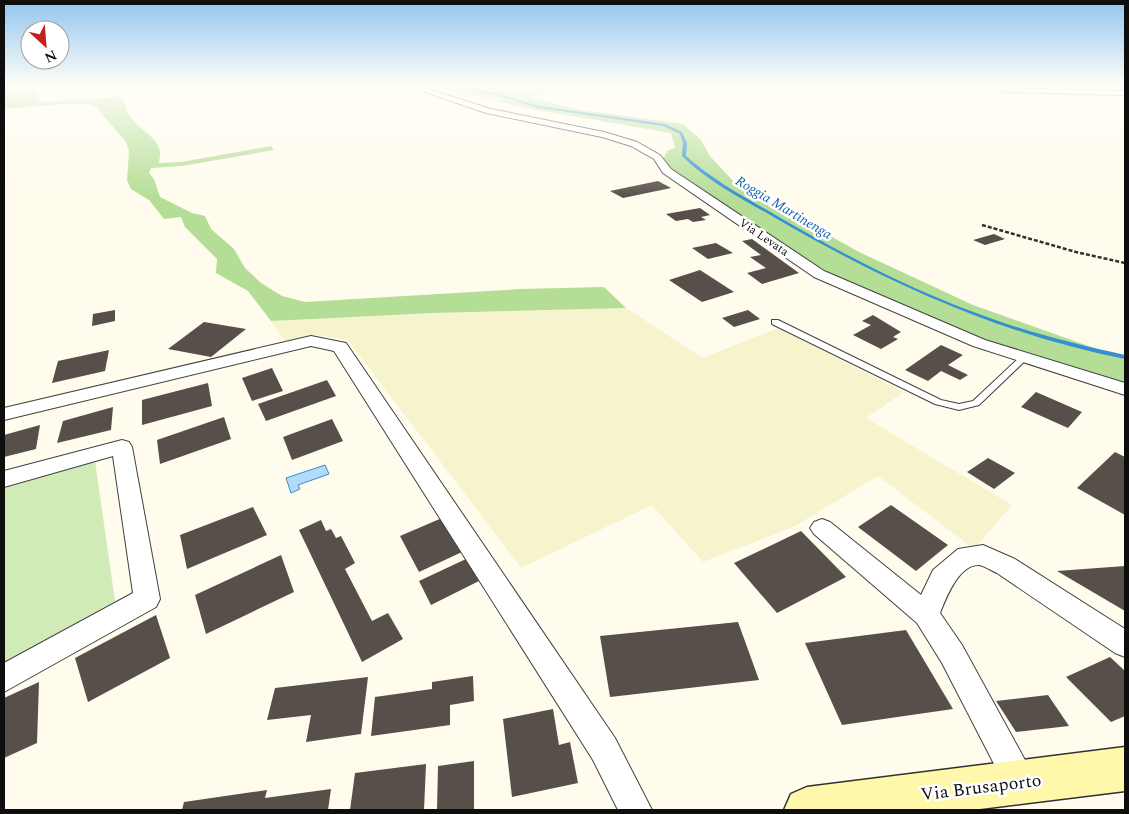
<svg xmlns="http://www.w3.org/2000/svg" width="1129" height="814" viewBox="0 0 1129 814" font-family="Spectral,serif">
	<rect width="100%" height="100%" fill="#fffcee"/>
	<path fill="#f6f4cd" d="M 626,308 L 703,358 L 778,328 L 904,392 L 866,418 L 1012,505 L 974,549 L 878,476 L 795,526 L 703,562 L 652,505 L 521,568 L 348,340 L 316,335 L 285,342 L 271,321 L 434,313 Z"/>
	<path fill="#d1ebb6" d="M 95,461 L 115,601 L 4,662 L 4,487 Z"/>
	<g fill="#b4dd95">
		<path d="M 18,85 L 35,85 L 39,100 L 43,102 L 119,97 L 125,100 C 124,125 156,131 160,151 C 161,154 159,159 159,163 L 181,162 L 271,146 L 274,150 L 182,166 L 151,168 L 149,173 L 154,179 L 160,197 L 192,213 L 205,216 L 211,229 L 234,249 L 245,268 L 261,283 L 282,296 L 305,302 L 521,289 L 604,287 L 626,308 L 434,313 L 271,321 L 248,291 L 216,273 L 217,259 L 185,227 L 181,217 L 164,219 L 149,200 L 131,189 L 127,180 L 129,151 L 126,142 L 96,107 L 88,104 L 66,104 L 4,109 L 4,89 Z"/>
		<path d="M 427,85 L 477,85 L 510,91 L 565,85 L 609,85 L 555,91 L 527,97 L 582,110 L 683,124 L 701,140 L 710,156 L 734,182 L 859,252 L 973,305 L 1125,359 L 1125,383 L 981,338 L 821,269 L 674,173 L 663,159 L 667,151 L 675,148 L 671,133 L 526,108 Z"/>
	</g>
	<path fill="#e3f2c9" d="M 806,85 L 935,85 L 941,87 L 822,92 Z"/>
	<path fill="#b1dcf9" stroke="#3590d3" d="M 325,465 L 329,474 L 298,485 L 300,489 L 291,493 L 286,478 Z"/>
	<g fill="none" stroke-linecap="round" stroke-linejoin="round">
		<path fill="#3590d3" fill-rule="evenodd" d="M 445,85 L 448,85 L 491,92 L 539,106 L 665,124 L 682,132 L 687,143 L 686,156 C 715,182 750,200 784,220 C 850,258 918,293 990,318 C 1034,334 1079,345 1125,355 L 1125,359 C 999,334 888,283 777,219 C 745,200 709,183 682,156 L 683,143 L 680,134 L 663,126 L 539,108 L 491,94 Z"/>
	</g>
	<g fill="#574f4a">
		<path d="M 1081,85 L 1097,85 L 1106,86 L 1104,89 Z"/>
		<path d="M 658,181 L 671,188 L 623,198 L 610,191 Z"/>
		<path d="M 700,208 L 710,215 L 701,217 L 706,220 L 693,222 L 688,219 L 676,221 L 666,214 Z"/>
		<path d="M 994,234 L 1005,239 L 985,245 L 973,240 Z"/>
		<path d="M 752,239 L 799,273 L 762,284 L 747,273 L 766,268 L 750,257 L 761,255 L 742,241 Z"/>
		<path d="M 716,243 L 733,253 L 708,259 L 692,248 Z"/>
		<path d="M 700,270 L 734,292 L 702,302 L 669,280 Z"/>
		<path d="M 115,310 L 115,321 L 92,326 L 93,314 Z"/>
		<path d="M 748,310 L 760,319 L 734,327 L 722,318 Z"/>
		<path d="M 873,315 L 901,332 L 893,337 L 898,339 L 881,349 L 853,335 L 871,325 L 862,321 Z"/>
		<path d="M 204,322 L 246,329 L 211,357 L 168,349 Z"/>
		<path d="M 941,345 L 963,355 L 948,365 L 968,375 L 960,380 L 941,371 L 928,381 L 905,370 Z"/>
		<path d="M 109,350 L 105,371 L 52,383 L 58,361 Z"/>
		<path d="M 272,368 L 283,391 L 252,401 L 242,378 Z"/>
		<path d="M 327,380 L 336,396 L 266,421 L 258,404 Z"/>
		<path d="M 208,383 L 212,406 L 142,425 L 142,400 Z"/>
		<path d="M 1036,392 L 1082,412 L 1068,428 L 1021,407 Z"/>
		<path d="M 113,407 L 111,430 L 57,443 L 63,421 Z"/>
		<path d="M 224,417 L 231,439 L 160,464 L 157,440 Z"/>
		<path d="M 332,419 L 343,441 L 292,460 L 283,437 Z"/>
		<path d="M 40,425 L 36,449 L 4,457 L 4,435 Z"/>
		<path d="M 1115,452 L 1125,457 L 1125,515 L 1077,488 Z"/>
		<path d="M 988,458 L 1015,473 L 994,489 L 967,472 Z"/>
		<path d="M 891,505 L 948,545 L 916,571 L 858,527 Z"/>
		<path d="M 253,507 L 267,535 L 187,569 L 180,535 Z"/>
		<path d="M 442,518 L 462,552 L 419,572 L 400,536 Z"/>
		<path d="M 321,520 L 326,531 L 331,529 L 336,538 L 341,536 L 355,563 L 345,569 L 372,621 L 388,613 L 403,639 L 362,662 L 299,530 Z"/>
		<path d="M 801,531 L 846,577 L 777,613 L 734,563 Z"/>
		<path d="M 281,555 L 294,592 L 206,634 L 195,595 Z"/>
		<path d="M 466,559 L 479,581 L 431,605 L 419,581 Z"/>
		<path d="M 1125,566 L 1125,611 L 1057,571 Z"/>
		<path d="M 156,615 L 170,658 L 88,702 L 75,658 Z"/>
		<path d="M 738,622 L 759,680 L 610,697 L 600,636 Z"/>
		<path d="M 906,630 L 953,709 L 842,725 L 805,643 Z"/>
		<path d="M 1110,657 L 1125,671 L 1125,716 L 1111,722 L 1066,677 Z"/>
		<path d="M 473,676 L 474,701 L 450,705 L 450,725 L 371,736 L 375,697 L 432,689 L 432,682 Z"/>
		<path d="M 368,677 L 361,734 L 306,742 L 311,715 L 267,720 L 275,688 Z"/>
		<path d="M 39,682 L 37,743 L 4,758 L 4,698 Z"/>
		<path d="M 1048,695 L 1069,726 L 1016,732 L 996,701 Z"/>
		<path d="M 553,709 L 559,745 L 570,742 L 578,783 L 512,797 L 503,719 Z"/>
		<path d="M 474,761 L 474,809 L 437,810 L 438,766 Z"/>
		<path d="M 426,764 L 424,810 L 350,810 L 355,773 Z"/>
		<path d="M 331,789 L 328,810 L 182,810 L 184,802 L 267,790 L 265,798 Z"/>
	</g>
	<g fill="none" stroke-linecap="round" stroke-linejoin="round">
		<g stroke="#414141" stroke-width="2">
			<path id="lane" d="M 772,320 L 778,320 L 941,400 L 959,404 L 973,401 L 1021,356 L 1027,356 L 1028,358 L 979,405 L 959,410 L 935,404 L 772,324 Z"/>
		</g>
		<g stroke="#414141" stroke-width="2">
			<g id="street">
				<path d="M 405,85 L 415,85 L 491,109 L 604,132 L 637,142 L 660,155 L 671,169 L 824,271 L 985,340 L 1125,383 L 1125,395 L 973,346 L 814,277 L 663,173 L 654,159 L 631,146 L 602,137 L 486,113 Z"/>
				<path d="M 1006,88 L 1125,91 L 1125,95 L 1003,92 L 1002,90 Z"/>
				<path d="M 311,336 L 346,343 L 615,738 L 652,810 L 618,810 L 593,760 L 334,351 L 311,346 L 4,420 L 4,408 Z"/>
				<path d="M 122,440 L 129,442 L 132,447 L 160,599 L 156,607 L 4,692 L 4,663 L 133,593 L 113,456 L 4,487 L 4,471 Z"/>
				<path d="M 822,519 L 830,522 L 921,595 L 933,570 L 958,549 L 983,545 L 1015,559 L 1125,629 L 1125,657 L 1115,653 L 997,573 C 992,571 985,566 979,565 C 959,564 946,598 940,613 L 962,645 L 1031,771 L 1036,782 L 1031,793 L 1020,798 L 1009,793 L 942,663 L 917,623 L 814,534 L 810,528 L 814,522 Z"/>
			</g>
		</g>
		<g stroke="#303030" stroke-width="3">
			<g id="secondary">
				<path d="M 1118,85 L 1125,85 L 1125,88 L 1119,87 Z"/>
				<path d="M 1125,747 L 1125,791 L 972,810 L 784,810 L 791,794 L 807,787 Z"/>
			</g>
		</g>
		<g stroke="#1f1f1f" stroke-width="2">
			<path id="highway" d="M 4,85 L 16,85 L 4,90 Z"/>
		</g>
		<path stroke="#303030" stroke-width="2.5" stroke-dasharray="4 2" stroke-linecap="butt" d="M 982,225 L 1076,252 L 1125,263"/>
		<use href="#lane" fill="#fff" fill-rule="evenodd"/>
		<use href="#street" fill="#fff" fill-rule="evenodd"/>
		<use href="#secondary" fill="#fff7a9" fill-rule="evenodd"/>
		<use href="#highway" fill="#faa251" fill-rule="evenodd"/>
	</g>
	<linearGradient id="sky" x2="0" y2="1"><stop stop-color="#92c4ef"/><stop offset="0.43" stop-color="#fffef7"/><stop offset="1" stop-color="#fffef7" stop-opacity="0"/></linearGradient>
	<rect width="1129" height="199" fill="url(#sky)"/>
	<g text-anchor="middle" stroke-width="5" stroke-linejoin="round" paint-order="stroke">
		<g font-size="12" fill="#0e0e0e" stroke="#fff">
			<text transform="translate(764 237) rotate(34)" y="4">Via Levata</text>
		</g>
		<g font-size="14" font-style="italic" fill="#1261a5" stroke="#fff">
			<text transform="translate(784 207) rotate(31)" y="5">Roggia Martinenga</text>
		</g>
		<g font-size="18" fill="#0e0e0e" stroke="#fff">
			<text transform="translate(981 787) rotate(-7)" y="6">Via Brusaporto</text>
		</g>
	</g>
	<rect width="1129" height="814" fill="none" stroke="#0e0e0e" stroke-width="10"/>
	<g transform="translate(45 45) rotate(154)"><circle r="24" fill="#ffffff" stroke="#9f9f9f"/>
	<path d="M0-4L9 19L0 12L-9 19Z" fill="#c42024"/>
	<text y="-8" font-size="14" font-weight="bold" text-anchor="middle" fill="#0e0e0e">N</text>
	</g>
</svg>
